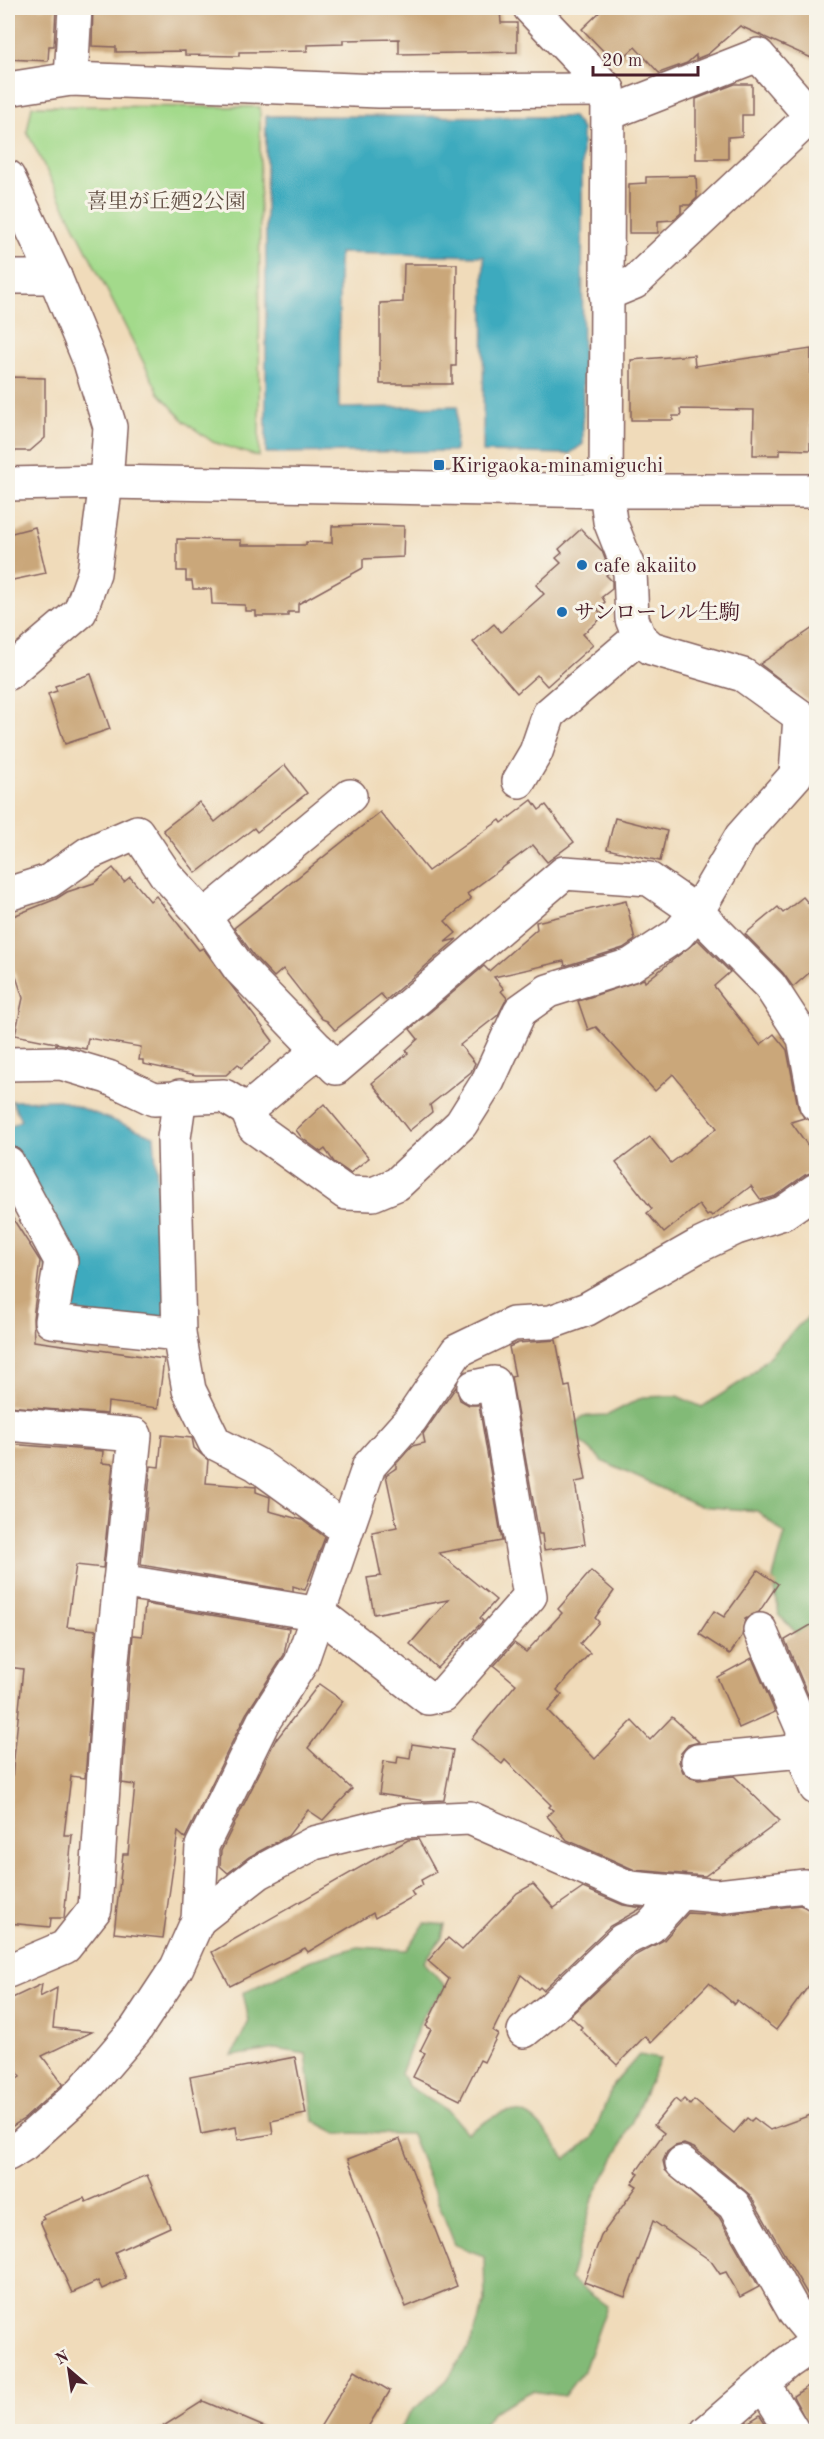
<svg xmlns="http://www.w3.org/2000/svg" width="824" height="2439" viewBox="0 0 824 2439" font-family="'Old Standard TT','Noto Serif JP',serif">
	<rect width="100%" height="100%" fill="#f7f3e8"/>
	<filter id="ink" filterUnits="userSpaceOnUse"><feTurbulence type="fractalNoise" baseFrequency=".0167" numOctaves="2"/><feDisplacementMap in="SourceGraphic" scale="12" xChannelSelector="R" yChannelSelector="G"/><feConvolveMatrix kernelMatrix="1 2 1 2 8 2 1 2 1" color-interpolation-filters="sRGB"/></filter>
	<filter id="wash" filterUnits="userSpaceOnUse"><feTurbulence type="fractalNoise" baseFrequency=".008" numOctaves="4" result="noise"/><feDisplacementMap in="SourceGraphic" scale="24" xChannelSelector="R" yChannelSelector="G"/><feGaussianBlur stdDeviation="1.35" result="paint"/><feColorMatrix in="noise" values="0 0 0 0 0 0 0 0 0 0 0 0 0 0 0 0 0 1.4 0 .05"/><feComposite in="paint" operator="in"/></filter>
	<g filter="url(#wash)">
		<rect width="100%" height="100%" fill="#f0dbba"/>
		<path fill="#a3da8b" stroke="#767c5b" stroke-width="1.5" d="M 32,106 L 260,107 L 259,457 L 213,442 L 185,422 L 159,393 L 27,132 Z"/>
		<g fill="#82ba77" stroke="#666c51" stroke-width="1.5">
			<path d="M 816,1312 L 816,1641 L 805,1642 L 779,1615 L 773,1577 L 785,1534 L 757,1511 L 700,1506 L 604,1462 L 576,1437 L 574,1425 L 583,1416 L 608,1415 L 643,1397 L 677,1396 L 702,1407 L 750,1376 L 801,1323 Z"/>
			<path d="M 425,1923 L 445,1925 L 442,1938 L 424,1962 L 446,1987 L 423,2015 L 401,2074 L 409,2087 L 448,2111 L 467,2133 C 478,2127 493,2115 505,2112 C 535,2106 551,2141 566,2159 L 592,2138 L 613,2085 L 639,2055 L 660,2059 L 620,2148 L 594,2195 L 570,2279 L 607,2306 L 585,2368 L 564,2396 L 532,2391 L 492,2412 L 479,2431 L 397,2431 L 412,2411 L 447,2380 L 470,2345 L 485,2301 L 484,2256 L 455,2245 L 411,2134 L 337,2133 L 314,2121 L 306,2054 L 276,2049 L 232,2056 L 249,2021 L 243,1993 L 311,1960 L 358,1947 L 407,1950 Z"/>
		</g>
		<g fill="#3eaabe" stroke="#446474" stroke-width="1.5">
			<path d="M 266,116 L 573,117 L 582,129 L 583,444 L 569,454 L 483,452 L 484,256 L 339,253 L 339,408 L 458,406 L 455,451 L 266,453 Z"/>
			<path d="M 60,1100 L 154,1136 L 168,1326 L 62,1314 L 8,1150 L 8,1128 L 21,1120 L 12,1101 Z"/>
		</g>
		<g id="blocks">
			<g fill="#caa77a">
				<path d="M 8,8 L 56,8 L 54,46 L 49,46 L 48,61 L 8,59 Z"/>
				<path d="M 93,8 L 491,8 L 500,9 L 501,23 L 517,23 L 517,52 L 399,54 L 399,39 L 343,40 L 343,44 L 307,45 L 307,51 L 239,52 L 239,56 L 185,55 L 185,51 L 116,52 L 116,47 L 92,46 Z"/>
				<path d="M 604,8 L 806,8 L 816,12 L 816,60 L 740,26 L 708,54 L 696,59 L 696,55 L 687,63 L 659,73 L 635,47 L 616,64 L 582,29 Z"/>
				<path d="M 735,84 L 752,84 L 752,115 L 742,115 L 742,136 L 728,137 L 728,159 L 696,159 L 696,99 Z"/>
				<path d="M 696,176 L 697,198 L 690,205 L 681,205 L 681,213 L 673,220 L 658,221 L 658,233 L 629,233 L 629,184 L 646,183 L 646,177 Z"/>
				<path d="M 404,264 L 457,264 L 456,366 L 452,366 L 452,384 L 380,384 L 380,303 L 403,302 Z"/>
				<path d="M 811,349 L 810,450 L 780,449 L 780,455 L 753,455 L 754,410 L 680,409 L 681,416 L 673,416 L 673,420 L 631,420 L 631,360 L 694,355 L 695,366 Z"/>
				<path d="M 8,377 L 45,378 L 45,438 L 30,451 L 8,451 Z"/>
				<path d="M 367,525 L 404,526 L 403,557 L 363,559 L 363,568 L 298,604 L 298,612 L 288,612 L 288,616 L 256,616 L 256,611 L 245,611 L 245,605 L 212,604 L 211,589 L 193,589 L 192,581 L 186,581 L 186,571 L 177,571 L 177,539 L 241,540 L 241,545 L 306,545 L 306,542 L 332,543 L 332,526 Z"/>
				<path d="M 35,527 L 46,573 L 8,581 L 8,534 Z"/>
				<path d="M 581,529 L 602,551 L 610,572 L 606,575 L 612,581 L 612,589 L 602,597 L 605,602 L 597,609 L 604,616 L 583,634 L 593,645 L 547,686 L 537,675 L 517,693 L 473,642 L 494,624 L 501,632 L 544,594 L 536,585 L 561,563 L 556,558 L 562,553 L 559,549 Z"/>
				<path d="M 816,626 L 816,707 L 760,664 Z"/>
				<path d="M 91,674 L 110,729 L 65,744 L 48,694 L 57,691 L 55,686 Z"/>
				<path d="M 285,765 L 307,793 L 257,832 L 254,828 L 196,873 L 163,830 L 199,802 L 215,822 Z"/>
				<path d="M 532,800 L 539,810 L 546,805 L 574,842 L 547,862 L 533,845 L 467,894 L 471,899 L 445,921 L 456,933 L 445,942 L 457,939 L 386,1000 L 381,994 L 335,1030 L 327,1021 L 322,1019 L 283,969 L 274,977 L 254,956 L 234,928 L 380,812 L 428,871 L 500,820 L 502,823 Z"/>
				<path d="M 615,818 L 667,831 L 660,861 L 607,849 Z"/>
				<path d="M 113,868 L 124,882 L 130,877 L 150,901 L 156,896 L 199,950 L 203,948 L 273,1041 L 241,1068 L 238,1064 L 226,1075 L 196,1075 L 143,1064 L 143,1060 L 139,1060 L 141,1047 L 88,1038 L 86,1049 L 15,1035 L 23,998 L 8,952 L 8,918 L 56,899 L 67,892 L 94,883 Z"/>
				<path d="M 803,897 L 816,912 L 816,967 L 793,987 L 783,973 L 745,934 L 778,907 L 783,913 Z"/>
				<path d="M 626,901 L 635,940 L 623,948 L 565,966 L 564,961 L 494,977 L 504,989 L 501,991 L 507,998 L 498,1015 L 460,1045 L 475,1063 L 471,1072 L 430,1105 L 432,1112 L 409,1131 L 372,1083 L 408,1053 L 406,1050 L 418,1039 L 410,1029 L 484,966 L 489,971 L 537,929 L 536,922 Z"/>
				<path d="M 698,940 L 730,972 L 714,986 L 760,1045 L 774,1034 L 787,1050 L 798,1107 L 804,1118 L 791,1122 L 816,1157 L 816,1171 L 805,1175 L 775,1196 L 761,1200 L 751,1186 L 712,1216 L 710,1214 L 707,1216 L 699,1205 L 664,1233 L 647,1213 L 652,1209 L 616,1163 L 650,1137 L 671,1163 L 717,1128 L 673,1074 L 655,1091 L 596,1027 L 588,1030 L 578,1001 L 644,979 L 645,982 Z"/>
				<path d="M 324,1104 L 369,1158 L 350,1173 L 334,1162 L 325,1149 L 321,1152 L 302,1138 L 296,1130 Z"/>
				<path d="M 8,1211 L 40,1261 L 33,1318 L 34,1341 L 164,1359 L 158,1408 L 108,1402 L 107,1414 L 8,1406 Z"/>
				<path d="M 556,1340 L 565,1387 L 570,1386 L 586,1480 L 575,1482 L 585,1544 L 544,1550 L 542,1534 L 539,1534 L 511,1377 L 515,1376 L 509,1347 L 518,1343 Z"/>
				<path d="M 456,1387 L 460,1400 L 469,1405 L 479,1405 L 502,1541 L 439,1553 L 496,1600 L 480,1618 L 483,1621 L 437,1668 L 410,1644 L 448,1600 L 374,1614 L 367,1578 L 381,1576 L 372,1532 L 397,1527 L 386,1475 L 396,1468 L 396,1464 L 412,1446 L 425,1443 L 423,1434 Z"/>
				<path d="M 162,1435 L 192,1438 L 194,1448 L 208,1460 L 206,1483 L 256,1487 L 256,1492 L 270,1497 L 269,1511 L 302,1520 L 325,1537 L 305,1590 L 293,1586 L 293,1591 L 141,1565 L 151,1466 L 159,1467 Z"/>
				<path d="M 8,1444 L 103,1451 L 102,1463 L 113,1464 L 103,1568 L 76,1565 L 71,1598 L 67,1627 L 96,1630 L 85,1778 L 71,1776 L 64,1835 L 72,1835 L 64,1918 L 51,1918 L 50,1927 L 8,1923 L 8,1818 L 23,1669 L 8,1667 Z"/>
				<path d="M 758,1570 L 778,1584 L 759,1612 L 745,1619 L 742,1636 L 730,1654 L 699,1634 L 714,1611 L 724,1617 Z"/>
				<path d="M 591,1571 L 614,1591 L 595,1618 L 599,1622 L 580,1644 L 590,1653 L 557,1690 L 562,1695 L 548,1711 L 595,1759 L 632,1721 L 650,1740 L 672,1717 L 699,1742 L 688,1745 L 681,1753 L 679,1762 L 683,1772 L 691,1778 L 699,1780 L 734,1776 L 780,1821 L 705,1876 L 635,1870 L 567,1840 L 547,1816 L 553,1810 L 549,1807 L 551,1805 L 505,1760 L 502,1764 L 471,1739 L 516,1684 L 494,1666 L 514,1643 L 526,1652 L 562,1613 L 558,1609 Z"/>
				<path d="M 145,1604 L 289,1628 L 284,1655 L 246,1714 L 185,1838 L 178,1832 L 163,1938 L 114,1933 L 123,1854 L 128,1854 L 135,1785 L 122,1783 L 129,1682 L 133,1635 L 142,1636 Z"/>
				<path d="M 816,1622 L 816,1690 L 808,1695 L 785,1640 Z"/>
				<path d="M 752,1658 L 775,1712 L 739,1728 L 717,1677 Z"/>
				<path d="M 319,1684 L 343,1701 L 308,1748 L 352,1789 L 323,1820 L 308,1810 L 288,1836 L 249,1857 L 228,1873 L 220,1866 L 221,1851 L 277,1737 L 276,1740 Z"/>
				<path d="M 412,1744 L 453,1750 L 444,1800 L 425,1801 L 379,1794 L 384,1761 L 397,1763 L 398,1756 L 410,1758 Z"/>
				<path d="M 418,1839 L 436,1872 L 421,1880 L 423,1885 L 411,1891 L 414,1896 L 375,1918 L 373,1913 L 308,1952 L 305,1948 L 230,1986 L 212,1952 L 408,1840 Z"/>
				<path d="M 533,1884 L 554,1908 L 583,1888 L 623,1905 L 642,1908 L 610,1926 L 543,1990 L 540,1987 L 538,1989 L 521,1975 L 493,2031 L 498,2034 L 484,2062 L 480,2060 L 460,2100 L 413,2077 L 425,2053 L 420,2051 L 431,2029 L 426,2026 L 449,1979 L 428,1961 L 448,1938 L 462,1950 L 517,1893 Z"/>
				<path d="M 800,1905 L 816,1912 L 816,1976 L 776,2030 L 737,2000 L 734,2004 L 709,1983 L 651,2042 L 645,2036 L 617,2065 L 580,2029 L 582,2027 L 570,2016 L 634,1956 L 664,1940 L 688,1913 L 720,1915 Z"/>
				<path d="M 42,1984 L 40,1997 L 57,1988 L 53,2028 L 92,2032 L 42,2056 L 63,2084 L 24,2119 L 8,2129 L 8,2085 L 20,2077 L 8,2050 L 8,2000 Z"/>
				<path d="M 295,2057 L 306,2114 L 271,2121 L 273,2134 L 238,2140 L 236,2127 L 201,2134 L 190,2077 Z"/>
				<path d="M 675,2099 L 680,2103 L 684,2099 L 690,2105 L 694,2100 L 734,2133 L 747,2118 L 751,2121 L 754,2118 L 770,2130 L 816,2113 L 816,2309 L 750,2195 L 694,2148 L 684,2144 L 675,2146 L 667,2152 L 663,2161 L 665,2170 L 719,2217 L 759,2287 L 740,2297 L 726,2272 L 720,2274 L 711,2261 L 653,2221 L 625,2297 L 584,2282 L 601,2236 L 637,2186 L 632,2183 L 639,2174 L 636,2172 L 664,2133 L 654,2125 Z"/>
				<path d="M 400,2139 L 457,2286 L 406,2307 L 348,2159 Z"/>
				<path d="M 147,2175 L 170,2227 L 115,2252 L 126,2278 L 102,2289 L 98,2281 L 72,2293 L 40,2221 L 44,2219 L 42,2216 L 84,2198 L 86,2202 Z"/>
				<path d="M 355,2370 L 390,2391 L 365,2432 L 317,2432 Z"/>
				<path d="M 816,2381 L 816,2432 L 812,2432 L 793,2396 Z"/>
				<path d="M 203,2401 L 274,2431 L 274,2432 L 154,2432 Z"/>
				<path d="M 760,2415 L 771,2432 L 736,2432 L 744,2425 Z"/>
			</g>
		</g>
	</g>
	<g filter="url(#ink)">
		<use href="#blocks" fill-opacity="0" stroke="#84615d" stroke-width="1.5"/>
		<g fill="none" stroke-linecap="round" stroke-linejoin="round">
			<g stroke="#84615d" stroke-width="36">
				<g id="minor">
					<path d="M 71,79 L 75,8"/>
					<path d="M 8,89 L 71,79 L 379,91 L 608,90"/>
					<path d="M 8,177 L 55,277 L 90,362 L 110,427 L 106,482 L 606,491 L 816,491"/>
					<path d="M 8,277 L 55,277"/>
					<path d="M 606,294 L 635,282 L 811,116 L 758,55 L 610,113"/>
					<path d="M 8,484 L 106,482 L 94,573 L 80,612 L 8,673"/>
					<path d="M 519,781 L 536,752 L 549,714 L 639,637"/>
					<path d="M 8,894 L 49,881 L 89,853 L 137,832 L 166,875 L 204,917 L 239,968 L 336,1068 L 564,873 L 649,879 L 697,912 L 770,986 L 804,1038 L 816,1104"/>
					<path d="M 204,917 L 350,796"/>
					<path d="M 8,1064 L 61,1063 L 108,1077 L 154,1099 L 224,1096 L 247,1110 L 319,1050"/>
					<path d="M 180,1096 L 174,1138 L 179,1334 L 189,1390 L 215,1443 L 256,1464 L 346,1529"/>
					<path d="M 247,1110 L 254,1127 L 346,1193 L 373,1194 L 397,1184 L 461,1124 L 488,1081 L 520,1011 L 548,991 L 631,965 L 678,934 L 697,912 L 741,837 L 796,775 L 800,716 L 743,675 L 651,648 L 639,637 L 632,619 L 630,572 L 610,521 L 606,491 L 608,90 L 530,8"/>
					<path d="M 8,1163 L 61,1261 L 51,1321 L 179,1334"/>
					<path d="M 8,1424 L 135,1435 L 110,1680 L 95,1909 L 65,1947 L 8,1971"/>
					<path d="M 120,1581 L 320,1614 L 428,1698 L 443,1695 L 530,1596 L 494,1383 L 474,1387"/>
					<path d="M 760,1630 L 803,1730 L 802,1751 L 816,1788"/>
					<path d="M 698,1761 L 802,1751"/>
					<path d="M 198,1920 L 258,1873 L 314,1843 L 403,1821 L 470,1818 L 630,1888 L 718,1896 L 805,1886 L 816,1894"/>
					<path d="M 524,2031 L 552,2008 L 623,1940 L 650,1927 L 680,1894"/>
					<path d="M 8,2154 L 24,2144 L 82,2092 L 136,2029 L 177,1967 L 198,1920 L 202,1846 L 263,1722 L 301,1663 L 369,1466 L 411,1419 L 457,1351 L 513,1324 L 551,1322 L 587,1309 L 696,1247 L 736,1228 L 783,1213 L 816,1190"/>
					<path d="M 682,2163 L 734,2205 L 795,2313 L 816,2338"/>
					<path d="M 764,2385 L 793,2432"/>
					<path d="M 707,2432 L 787,2363 L 816,2343"/>
				</g>
			</g>
			<use href="#minor" stroke="#fff" stroke-width="33"/>
		</g>
	</g>
	<g fill="#1f6fb2" stroke="#f7f3e8" stroke-width="2">
		<rect x="433" y="459" width="12" height="12" rx="3"/>
		<circle cx="582" cy="565" r="6"/>
		<circle cx="562" cy="612" r="6"/>
	</g>
	<g text-anchor="middle" stroke-width="6" stroke-linejoin="round" paint-order="stroke">
		<g font-size="21" fill="#604e43" stroke="#f7f3e8">
			<text x="166" y="208">喜里が丘廼2公園</text>
		</g>
		<g font-size="21" fill="#4a1f2b" stroke="#f7f3e8" text-anchor="start">
			<text x="451" y="472">Kirigaoka-minamiguchi</text>
			<text x="594" y="572">cafe akaiito</text>
			<text x="574" y="619">サンローレル生駒</text>
		</g>
	</g>
	<rect width="824" height="2439" fill="none" stroke="#f7f3e8" stroke-width="30"/>
	<g transform="translate(69 2370) rotate(331)" stroke="#f7f3e8" stroke-width="4.5" paint-order="stroke">
	<path d="M0-4.5L10 22L0 15L-10 22Z" fill="#4a1f2b"/>
	<text y="-9" font-size="16" font-weight="bold" text-anchor="middle" fill="#4a1f2b">N</text>
	</g>
	<path d="M593 66v9h105v-9" fill="none" stroke="#4a1f2b" stroke-width="3"/>
	<text x="602" y="66" font-size="18" fill="#4a1f2b" stroke="#f7f3e8" stroke-width="4.5" paint-order="stroke">20 m</text>
</svg>
